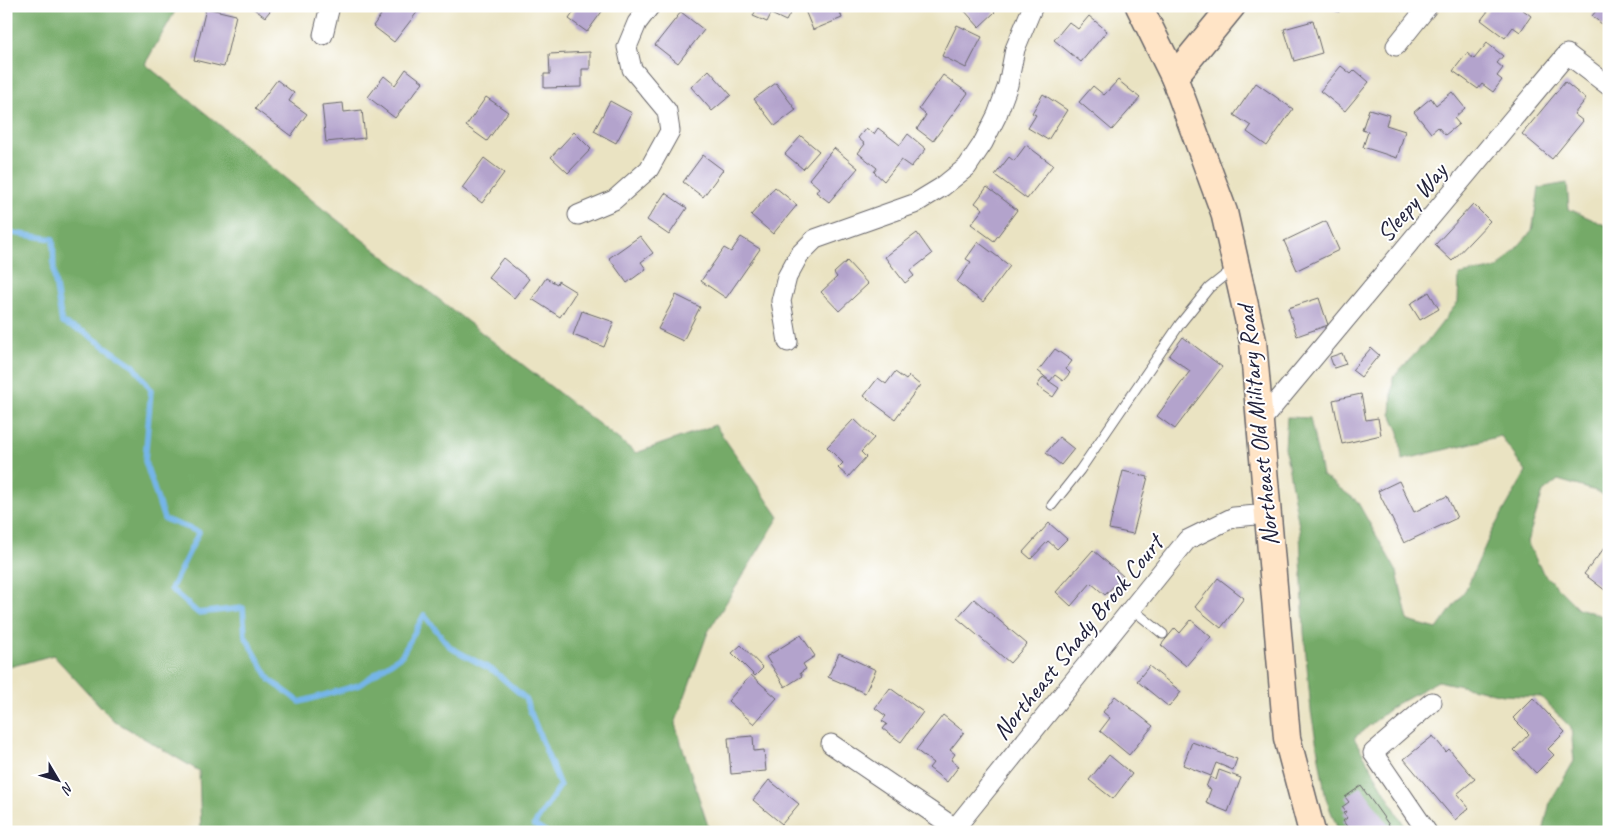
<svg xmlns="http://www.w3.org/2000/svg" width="1615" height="838" viewBox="0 0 1615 838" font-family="Caveat,sans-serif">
	<rect width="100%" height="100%" fill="#fff"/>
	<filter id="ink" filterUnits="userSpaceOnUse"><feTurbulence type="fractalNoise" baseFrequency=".02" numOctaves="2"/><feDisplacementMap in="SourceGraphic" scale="10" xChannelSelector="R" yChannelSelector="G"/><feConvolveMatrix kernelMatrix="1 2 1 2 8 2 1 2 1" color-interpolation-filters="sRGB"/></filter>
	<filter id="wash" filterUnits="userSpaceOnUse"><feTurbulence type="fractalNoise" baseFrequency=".0096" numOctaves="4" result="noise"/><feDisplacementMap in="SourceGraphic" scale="20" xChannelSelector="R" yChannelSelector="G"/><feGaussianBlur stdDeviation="1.12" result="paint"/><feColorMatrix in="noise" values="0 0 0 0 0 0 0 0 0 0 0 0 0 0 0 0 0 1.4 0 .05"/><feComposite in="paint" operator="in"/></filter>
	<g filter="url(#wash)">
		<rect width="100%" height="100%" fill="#eae3c2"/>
		<g fill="#74aa68" stroke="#4b6652">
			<path d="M 6,6 L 178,6 L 145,64 L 318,205 L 636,453 L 715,425 L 779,517 L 708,632 L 675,724 L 710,832 L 201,832 L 199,771 L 113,720 L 53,655 L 6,668 Z"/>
			<path d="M 1567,183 L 1569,209 L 1609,227 L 1609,499 L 1596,491 L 1558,480 L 1543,492 L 1527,542 L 1543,573 L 1578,608 L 1609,618 L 1609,832 L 1543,832 L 1550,802 L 1574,761 L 1571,728 L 1541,697 L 1503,695 L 1438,681 L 1396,704 L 1354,738 L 1408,832 L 1339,832 L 1326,799 L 1311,711 L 1304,632 L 1300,532 L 1285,448 L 1287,417 L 1310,418 L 1322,475 L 1357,501 L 1397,572 L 1408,621 L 1437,629 L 1466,589 L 1491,533 L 1526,472 L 1501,436 L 1402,460 L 1399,432 L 1391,414 L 1393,377 L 1431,337 L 1458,302 L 1459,275 L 1498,268 L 1532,231 L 1539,188 Z"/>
		</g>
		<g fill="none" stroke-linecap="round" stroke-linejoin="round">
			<path stroke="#74b5e8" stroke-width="5.5" d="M 6,232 L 53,239 L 54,275 L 62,323 L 84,332 L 134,366 L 151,390 L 145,461 L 164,519 L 199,532 L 171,589 L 198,613 L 243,608 L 245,636 L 270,680 L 300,702 L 359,685 L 402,655 L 424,615 L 451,648 L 494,671 L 525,698 L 560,786 L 534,825 L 545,832"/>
		</g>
		<g id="blocks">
			<g fill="#b3a3cc">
				<path d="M 250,6 L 274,6 L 265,17 Z"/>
				<path d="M 377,6 L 422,6 L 394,42 L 373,26 L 381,15 L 374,10 Z"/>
				<path d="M 578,6 L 606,6 L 587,32 L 569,19 Z"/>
				<path d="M 758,6 L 794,6 L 786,21 L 771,14 L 767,22 L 753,16 Z"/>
				<path d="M 808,6 L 838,6 L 842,18 L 813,30 L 804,8 Z"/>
				<path d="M 967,6 L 989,6 L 995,12 L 979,27 L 963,9 Z"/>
				<path d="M 1325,6 L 1341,6 L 1339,12 Z"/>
				<path d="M 1492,6 L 1518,6 L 1531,16 L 1520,32 L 1513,27 L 1505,38 L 1481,20 Z"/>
				<path d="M 1600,6 L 1609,6 L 1609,30 L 1592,16 Z"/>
				<path d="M 206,8 L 236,15 L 224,67 L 194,60 Z"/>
				<path d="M 681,12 L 704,30 L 678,63 L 655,45 Z"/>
				<path d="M 1089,16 L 1107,31 L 1081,62 L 1054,40 L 1069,22 L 1078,29 Z"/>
				<path d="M 1313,21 L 1322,53 L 1294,61 L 1284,29 Z"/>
				<path d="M 957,25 L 982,37 L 966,68 L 942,56 Z"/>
				<path d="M 1487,43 L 1503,56 L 1497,63 L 1503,68 L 1497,76 L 1502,80 L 1493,92 L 1482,84 L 1478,89 L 1453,71 L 1467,53 L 1474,59 Z"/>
				<path d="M 590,52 L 590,69 L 582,69 L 582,87 L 544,88 L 544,74 L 550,74 L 549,54 Z"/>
				<path d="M 1341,66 L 1351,74 L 1355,70 L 1369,82 L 1345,111 L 1320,91 Z"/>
				<path d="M 406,69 L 423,82 L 395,118 L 368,97 L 384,76 L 395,85 Z"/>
				<path d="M 709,70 L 731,95 L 712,111 L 691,87 Z"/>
				<path d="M 943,75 L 968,93 L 933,141 L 917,129 L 926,115 L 919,109 Z"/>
				<path d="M 277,80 L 294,93 L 289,101 L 307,114 L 291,136 L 255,109 Z"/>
				<path d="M 1118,80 L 1140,98 L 1112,130 L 1079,102 L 1093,86 L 1104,95 Z"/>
				<path d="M 1565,82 L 1586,99 L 1574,114 L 1583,121 L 1552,159 L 1522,134 Z"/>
				<path d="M 776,83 L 796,110 L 775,126 L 754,99 Z"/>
				<path d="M 1256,83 L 1293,109 L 1267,146 L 1247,132 L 1251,126 L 1234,115 Z"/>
				<path d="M 1452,92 L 1465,108 L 1454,118 L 1459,124 L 1445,135 L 1438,127 L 1431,133 L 1414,112 L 1431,98 L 1436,105 Z"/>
				<path d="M 1043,94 L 1067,110 L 1048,140 L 1028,128 L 1036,115 L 1032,113 Z"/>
				<path d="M 486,97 L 508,112 L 487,141 L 466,126 Z"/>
				<path d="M 610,101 L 632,113 L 616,143 L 594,131 Z"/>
				<path d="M 343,103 L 344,112 L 362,110 L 365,138 L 326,142 L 322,105 Z"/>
				<path d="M 1369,109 L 1389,115 L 1386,125 L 1405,131 L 1397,158 L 1363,147 L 1368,132 L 1362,130 Z"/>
				<path d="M 866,128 L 874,134 L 878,128 L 900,145 L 908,134 L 926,149 L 911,167 L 901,160 L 884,181 L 874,172 L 877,168 L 858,153 L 865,144 L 858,138 Z"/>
				<path d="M 574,132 L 591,149 L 568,173 L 551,157 Z"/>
				<path d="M 801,136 L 819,151 L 803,169 L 785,154 Z"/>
				<path d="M 1026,145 L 1053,165 L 1027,199 L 995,175 L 1009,157 L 1014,161 Z"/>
				<path d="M 834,148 L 858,168 L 829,202 L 816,192 L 819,188 L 809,179 Z"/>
				<path d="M 703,155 L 723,170 L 703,197 L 683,182 Z"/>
				<path d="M 484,158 L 504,173 L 482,203 L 462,188 Z"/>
				<path d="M 775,187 L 797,205 L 773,234 L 751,215 Z"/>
				<path d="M 987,187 L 1017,210 L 994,241 L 971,224 L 983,209 L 975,203 Z"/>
				<path d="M 665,193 L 687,208 L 669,235 L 647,220 Z"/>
				<path d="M 1473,204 L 1490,221 L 1452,261 L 1435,245 Z"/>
				<path d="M 1326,221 L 1339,250 L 1297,270 L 1284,241 Z"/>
				<path d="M 917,233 L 932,254 L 910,271 L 914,276 L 905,283 L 885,257 Z"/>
				<path d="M 640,236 L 653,253 L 641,262 L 646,269 L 627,283 L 609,258 Z"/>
				<path d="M 741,237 L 760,249 L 726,298 L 701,281 L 724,248 L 731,252 Z"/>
				<path d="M 978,242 L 1010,266 L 983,302 L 957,282 L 971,262 L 966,259 Z"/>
				<path d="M 503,258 L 529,279 L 514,298 L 488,277 Z"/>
				<path d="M 847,261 L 868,284 L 839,311 L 821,292 L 837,277 L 834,273 Z"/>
				<path d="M 546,278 L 557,284 L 558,281 L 576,292 L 560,317 L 532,299 Z"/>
				<path d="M 1429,292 L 1439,309 L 1420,320 L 1410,304 Z"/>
				<path d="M 676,295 L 700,307 L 683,341 L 658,329 Z"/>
				<path d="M 1319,298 L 1328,325 L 1297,336 L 1288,308 Z"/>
				<path d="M 582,311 L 614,322 L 604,347 L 573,335 Z"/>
				<path d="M 1183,337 L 1222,367 L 1175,429 L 1157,416 L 1190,371 L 1169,356 Z"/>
				<path d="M 1371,348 L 1379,355 L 1361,377 L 1352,370 Z"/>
				<path d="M 1055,349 L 1072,361 L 1066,369 L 1070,373 L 1063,381 L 1055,375 L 1050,381 L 1038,371 Z"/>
				<path d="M 1342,353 L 1346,364 L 1334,368 L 1330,357 Z"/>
				<path d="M 895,372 L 906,380 L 909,376 L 920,385 L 895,419 L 864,396 L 878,378 L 886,384 Z"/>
				<path d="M 1043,377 L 1059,388 L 1053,397 L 1037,386 Z"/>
				<path d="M 1361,394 L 1366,420 L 1378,418 L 1381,435 L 1342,444 L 1333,400 Z"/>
				<path d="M 854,419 L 874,438 L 861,452 L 866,457 L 848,477 L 838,468 L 843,463 L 827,447 Z"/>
				<path d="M 1059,437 L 1074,449 L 1061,465 L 1046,453 Z"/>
				<path d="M 1123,471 L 1148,477 L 1133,534 L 1109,529 Z"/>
				<path d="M 1399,481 L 1414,512 L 1447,496 L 1457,518 L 1404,543 L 1378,491 Z"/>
				<path d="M 1049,523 L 1067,539 L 1057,549 L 1048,541 L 1031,559 L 1023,552 Z"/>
				<path d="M 1609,542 L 1609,587 L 1606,591 L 1584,574 Z"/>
				<path d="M 1093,550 L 1123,576 L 1105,595 L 1091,583 L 1071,606 L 1056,592 Z"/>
				<path d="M 1218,578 L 1244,598 L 1221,628 L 1195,607 Z"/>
				<path d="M 974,599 L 1027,644 L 1010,663 L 957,618 Z"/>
				<path d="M 1191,620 L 1211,637 L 1186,666 L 1161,645 L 1175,628 L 1180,633 Z"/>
				<path d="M 801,635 L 815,656 L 803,664 L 806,669 L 800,673 L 802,676 L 785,687 L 766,657 Z"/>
				<path d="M 741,645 L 763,668 L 755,676 L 732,653 Z"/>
				<path d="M 839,653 L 876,670 L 865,693 L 828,677 Z"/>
				<path d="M 1149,666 L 1181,692 L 1169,707 L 1137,681 Z"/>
				<path d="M 751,675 L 777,698 L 754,724 L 728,701 Z"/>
				<path d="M 890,688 L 923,712 L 901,742 L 883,729 L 887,724 L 882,721 L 886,716 L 875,708 Z"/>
				<path d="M 1115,696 L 1153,726 L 1129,755 L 1100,731 L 1110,718 L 1103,712 Z"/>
				<path d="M 1533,698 L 1565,732 L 1548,749 L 1554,755 L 1536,773 L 1514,750 L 1529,734 L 1513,718 Z"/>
				<path d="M 943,715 L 964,732 L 950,750 L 955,754 L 951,760 L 959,766 L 947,782 L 929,768 L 933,763 L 916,750 Z"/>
				<path d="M 753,736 L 754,751 L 764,750 L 766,771 L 731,774 L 728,738 Z"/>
				<path d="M 1433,736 L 1446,752 L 1449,749 L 1475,779 L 1457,794 L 1469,808 L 1455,820 L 1404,759 Z"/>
				<path d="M 1192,742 L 1237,759 L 1233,770 L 1216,763 L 1211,776 L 1183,765 Z"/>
				<path d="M 1109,755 L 1132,774 L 1113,799 L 1089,780 Z"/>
				<path d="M 1219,770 L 1241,778 L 1228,812 L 1206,803 L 1211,789 L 1206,787 L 1210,777 L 1216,780 Z"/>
				<path d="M 769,780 L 799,804 L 782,824 L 753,800 Z"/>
				<path d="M 1361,786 L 1394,832 L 1351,832 L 1343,821 L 1347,818 L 1343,813 L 1346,812 L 1342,807 L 1349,802 L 1345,797 Z"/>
			</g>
		</g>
	</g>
	<g filter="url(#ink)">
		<use href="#blocks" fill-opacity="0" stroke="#68666a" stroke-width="1"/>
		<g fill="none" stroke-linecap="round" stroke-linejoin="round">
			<g stroke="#68666a" stroke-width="11">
				<g id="lane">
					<path d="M 1052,505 L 1080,470 L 1180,324 L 1209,288 L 1234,268"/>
					<path d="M 1132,609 L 1163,634"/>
				</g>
			</g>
			<g stroke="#68666a" stroke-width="21">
				<g id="street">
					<path d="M 323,35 L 330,6"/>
					<path d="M 1396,46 L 1428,6"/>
					<path d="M 578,215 L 614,200 L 649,169 L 670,131 L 667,111 L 632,69 L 627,47 L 637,23 L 650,6"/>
					<path d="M 788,342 L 781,301 L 787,277 L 799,255 L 815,239 L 914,204 L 942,187 L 967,167 L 983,143 L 997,115 L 1008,85 L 1015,49 L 1033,6"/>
					<path d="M 1260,422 L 1567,54 L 1609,86"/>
					<path d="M 831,744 L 955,828"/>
					<path d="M 952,832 L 1187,540 L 1234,517 L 1268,514"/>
					<path d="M 1427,832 L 1373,753 L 1432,702"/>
				</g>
			</g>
			<g stroke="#68666a" stroke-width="29">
				<g id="secondary">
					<path d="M 1139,6 L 1174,77 L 1224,212 L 1253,341 L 1287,738 L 1312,832"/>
					<path d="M 1174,77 L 1232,6"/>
				</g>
			</g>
			<use href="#lane" stroke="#fff" stroke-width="9"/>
			<use href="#street" stroke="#fff" stroke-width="19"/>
			<use href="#secondary" stroke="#ffe4c6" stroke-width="26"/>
		</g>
	</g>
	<g text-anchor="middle" stroke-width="4" stroke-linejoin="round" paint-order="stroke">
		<g font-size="25" fill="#22223b" stroke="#fff">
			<text transform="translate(1411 202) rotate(-50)" y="9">Sleepy Way</text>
			<text transform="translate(1257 426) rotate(-96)" y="9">Northeast Old Military Road</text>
			<text transform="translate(1077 637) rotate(-51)" y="9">Northeast Shady Brook Court</text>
		</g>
	</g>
	<rect width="1615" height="838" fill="none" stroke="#fff" stroke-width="25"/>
	<g transform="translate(58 780) rotate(128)" stroke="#ffffff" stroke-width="4" paint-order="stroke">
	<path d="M0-4L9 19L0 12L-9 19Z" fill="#22223b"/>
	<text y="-8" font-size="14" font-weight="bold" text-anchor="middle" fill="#22223b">N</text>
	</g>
</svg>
